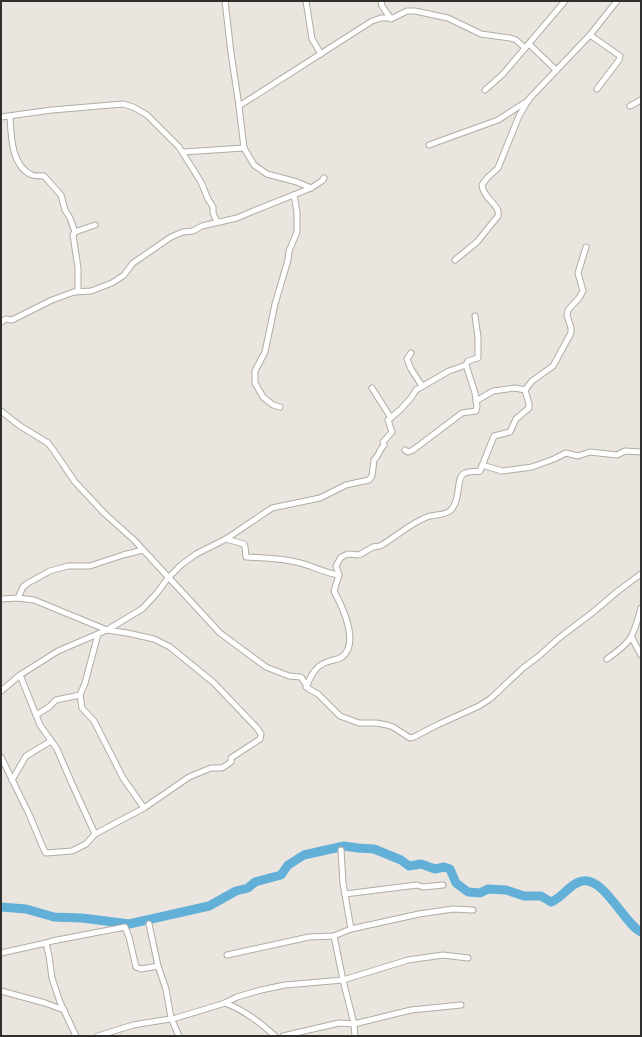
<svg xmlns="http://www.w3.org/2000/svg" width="642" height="1037" viewBox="0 0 642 1037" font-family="Jost,sans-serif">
	<rect width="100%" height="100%" fill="#ebe5df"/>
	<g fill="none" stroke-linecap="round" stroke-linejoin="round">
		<path stroke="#62afd8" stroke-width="9" d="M 1,907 L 26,909 L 54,917 L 82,918 L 129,924 L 209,906 L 236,891 L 248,888 L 255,882 L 281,875 L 288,865 L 304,855 L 344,846 L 358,848 L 374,849 L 401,860 L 409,866 L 421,864 L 435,869 L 444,867 L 450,869 L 456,883 L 468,892 L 480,893 L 488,889 L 506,890 L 524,896 L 541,896 L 551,902 C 562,898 568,886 579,882 C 602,872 623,923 641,932"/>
		<g stroke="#b1aca6" stroke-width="7">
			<g id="minor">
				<path d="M 225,1 L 231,53 L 239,106 L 244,148 L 254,165 L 267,174 L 297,182 L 311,188"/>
				<path d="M 306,1 L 312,39 L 321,54"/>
				<path d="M 381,1 L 382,6 L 391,19"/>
				<path d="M 590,35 L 620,56 L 619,60 L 597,89"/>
				<path d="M 529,44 L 556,70"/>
				<path d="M 485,90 L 503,74 L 565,1"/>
				<path d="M 239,106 L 372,21 L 381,18 L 393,18 L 407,11 L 415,11 L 448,18 L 481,34 L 510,38 L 516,40 L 525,48"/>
				<path d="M 630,106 L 641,100"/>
				<path d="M 10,116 C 11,135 11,166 32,175 C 35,176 40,176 44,176 L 61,195 L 65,210 L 70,218 L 75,232"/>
				<path d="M 1,117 L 52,110 L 123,104 L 133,107 L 147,115 L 179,147 L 201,182 L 208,199 L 213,207 L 213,213 L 217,222"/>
				<path d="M 429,145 L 498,120 L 529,100"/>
				<path d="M 183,152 L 244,148"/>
				<path d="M 455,260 L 477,242 L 498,216 C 501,205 483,199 482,185 L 487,178 L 498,168 L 519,116 L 529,99 L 590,35 L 617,1"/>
				<path d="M 75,292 L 78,290 L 78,268 L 73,235 L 75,232 L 95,225"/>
				<path d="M 1,322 L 6,319 L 12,320 L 52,300 L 74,292 L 91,291 L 112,283 L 124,275 L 133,263 L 171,237 L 183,232 L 193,231 L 202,226 L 237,218 L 251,212 L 311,188 L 322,181 L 324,178"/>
				<path d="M 411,353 L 407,359 L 411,369 L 422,386"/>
				<path d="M 372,388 L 391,418"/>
				<path d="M 476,401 L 493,391 L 515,388 L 525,390"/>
				<path d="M 280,407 L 273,405 L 263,397 L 255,383 L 255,371 L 265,352 L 275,304 L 288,260 L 289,251 L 297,232 L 297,212 L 294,195"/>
				<path d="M 1,411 L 20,426 L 48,443 L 54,451 L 75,482 L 104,513 L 134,540 L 220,633 L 266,667 L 289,676 L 301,677 L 309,689 L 318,694 L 340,716 L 359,723 L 376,723 L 387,725 L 393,727 L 410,738 L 414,737 L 437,725 L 479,706 L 490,699 L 523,668 L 539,656 L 559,638 L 592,613 L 618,591 L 641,574"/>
				<path d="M 405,450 L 408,452 L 413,450 L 462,413 L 476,411 L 477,406 L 475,393 L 466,365"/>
				<path d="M 482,465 L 502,471 L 532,467 L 554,459 L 566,453 L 578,456 L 590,452 L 617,455 L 625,451 L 641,452"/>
				<path d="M 226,539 L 244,544 L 245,547 L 246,557 C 263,558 280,558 296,562 C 312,565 323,573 339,575"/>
				<path d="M 18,598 L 23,587 L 28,583 L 50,571 L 68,566 L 90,566 L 123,555 L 143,550"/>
				<path d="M 1,599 L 18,598 L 34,600 L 107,630 L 127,633 L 154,639 L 170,647 L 214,683 L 257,728 L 261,734 L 260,739 L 231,758 L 231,762 L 222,768 L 211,768 L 189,777 L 144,808 L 95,834 L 86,844 L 72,851 L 46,853 L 44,850 L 29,814 L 1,757"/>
				<path d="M 98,634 L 85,683 L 80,695 L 82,708 L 94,721 L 123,778 L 144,808"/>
				<path d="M 632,638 L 641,655"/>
				<path d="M 607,659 C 632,641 633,638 641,608"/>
				<path d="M 20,675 L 40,725 L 57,749 L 73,786 L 95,834"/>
				<path d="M 306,687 C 311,676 315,666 327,662 C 332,660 337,660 342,657 C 360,643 342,606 334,591 L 339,575 L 336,566 L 341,557 L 348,554 L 359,555 L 373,547 L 380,546 C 396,537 409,524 427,517 C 434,514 443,516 450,511 C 462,500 455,476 465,473 C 470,471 476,472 480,471 L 494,436 L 510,432 L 516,419 L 529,408 L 529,404 L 525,390 L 532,381 L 553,366 L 571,333 L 571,328 L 567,315 L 568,310 L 579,298 L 583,291 L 578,273 L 586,247"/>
				<path d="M 1,691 L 20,675 L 58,651 L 107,630 L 142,609 L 157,593 L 168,578 L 181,565 L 196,554 L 226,539 L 272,508 L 320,498 L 346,485 L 369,480 L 372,476 L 374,460 C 379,456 379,450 384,445 L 383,442 L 392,432 L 388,420 L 400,410 L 411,398 L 416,390 L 449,371 L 466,365 L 468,361 L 478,358 L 478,337 L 475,316"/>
				<path d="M 36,715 L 49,707 L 56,700 L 80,695"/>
				<path d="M 12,780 L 26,756 L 51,741"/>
				<path d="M 341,850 L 343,883 L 351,929"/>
				<path d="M 345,894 L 417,885 L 423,887 L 443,885"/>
				<path d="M 149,924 L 158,966 L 166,989 L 171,1018 L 179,1036"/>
				<path d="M 334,936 L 343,980 L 354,1024 L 355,1036"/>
				<path d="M 46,943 L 49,956 L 52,978 L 60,1002 L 76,1036"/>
				<path d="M 1,953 L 46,943 L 52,941 L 125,927 L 129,937 L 136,967 L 141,969 L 158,966"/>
				<path d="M 227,955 L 309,937 L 334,936 L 351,929 L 419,914 L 453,909 L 473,910"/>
				<path d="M 1,991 L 45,1003 L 64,1010"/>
				<path d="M 225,1003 C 244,1010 260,1022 275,1036"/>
				<path d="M 98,1036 L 133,1025 L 176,1018 L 225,1003 L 237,997 L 261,990 L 285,985 L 343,980 L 408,960 L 443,955 L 468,958"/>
				<path d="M 283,1036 L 339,1023 L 354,1024 L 411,1010 L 461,1005"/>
			</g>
		</g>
		<use href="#minor" stroke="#fff" stroke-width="5"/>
	</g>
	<rect width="642" height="1037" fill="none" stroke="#312f2d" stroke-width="4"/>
</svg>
